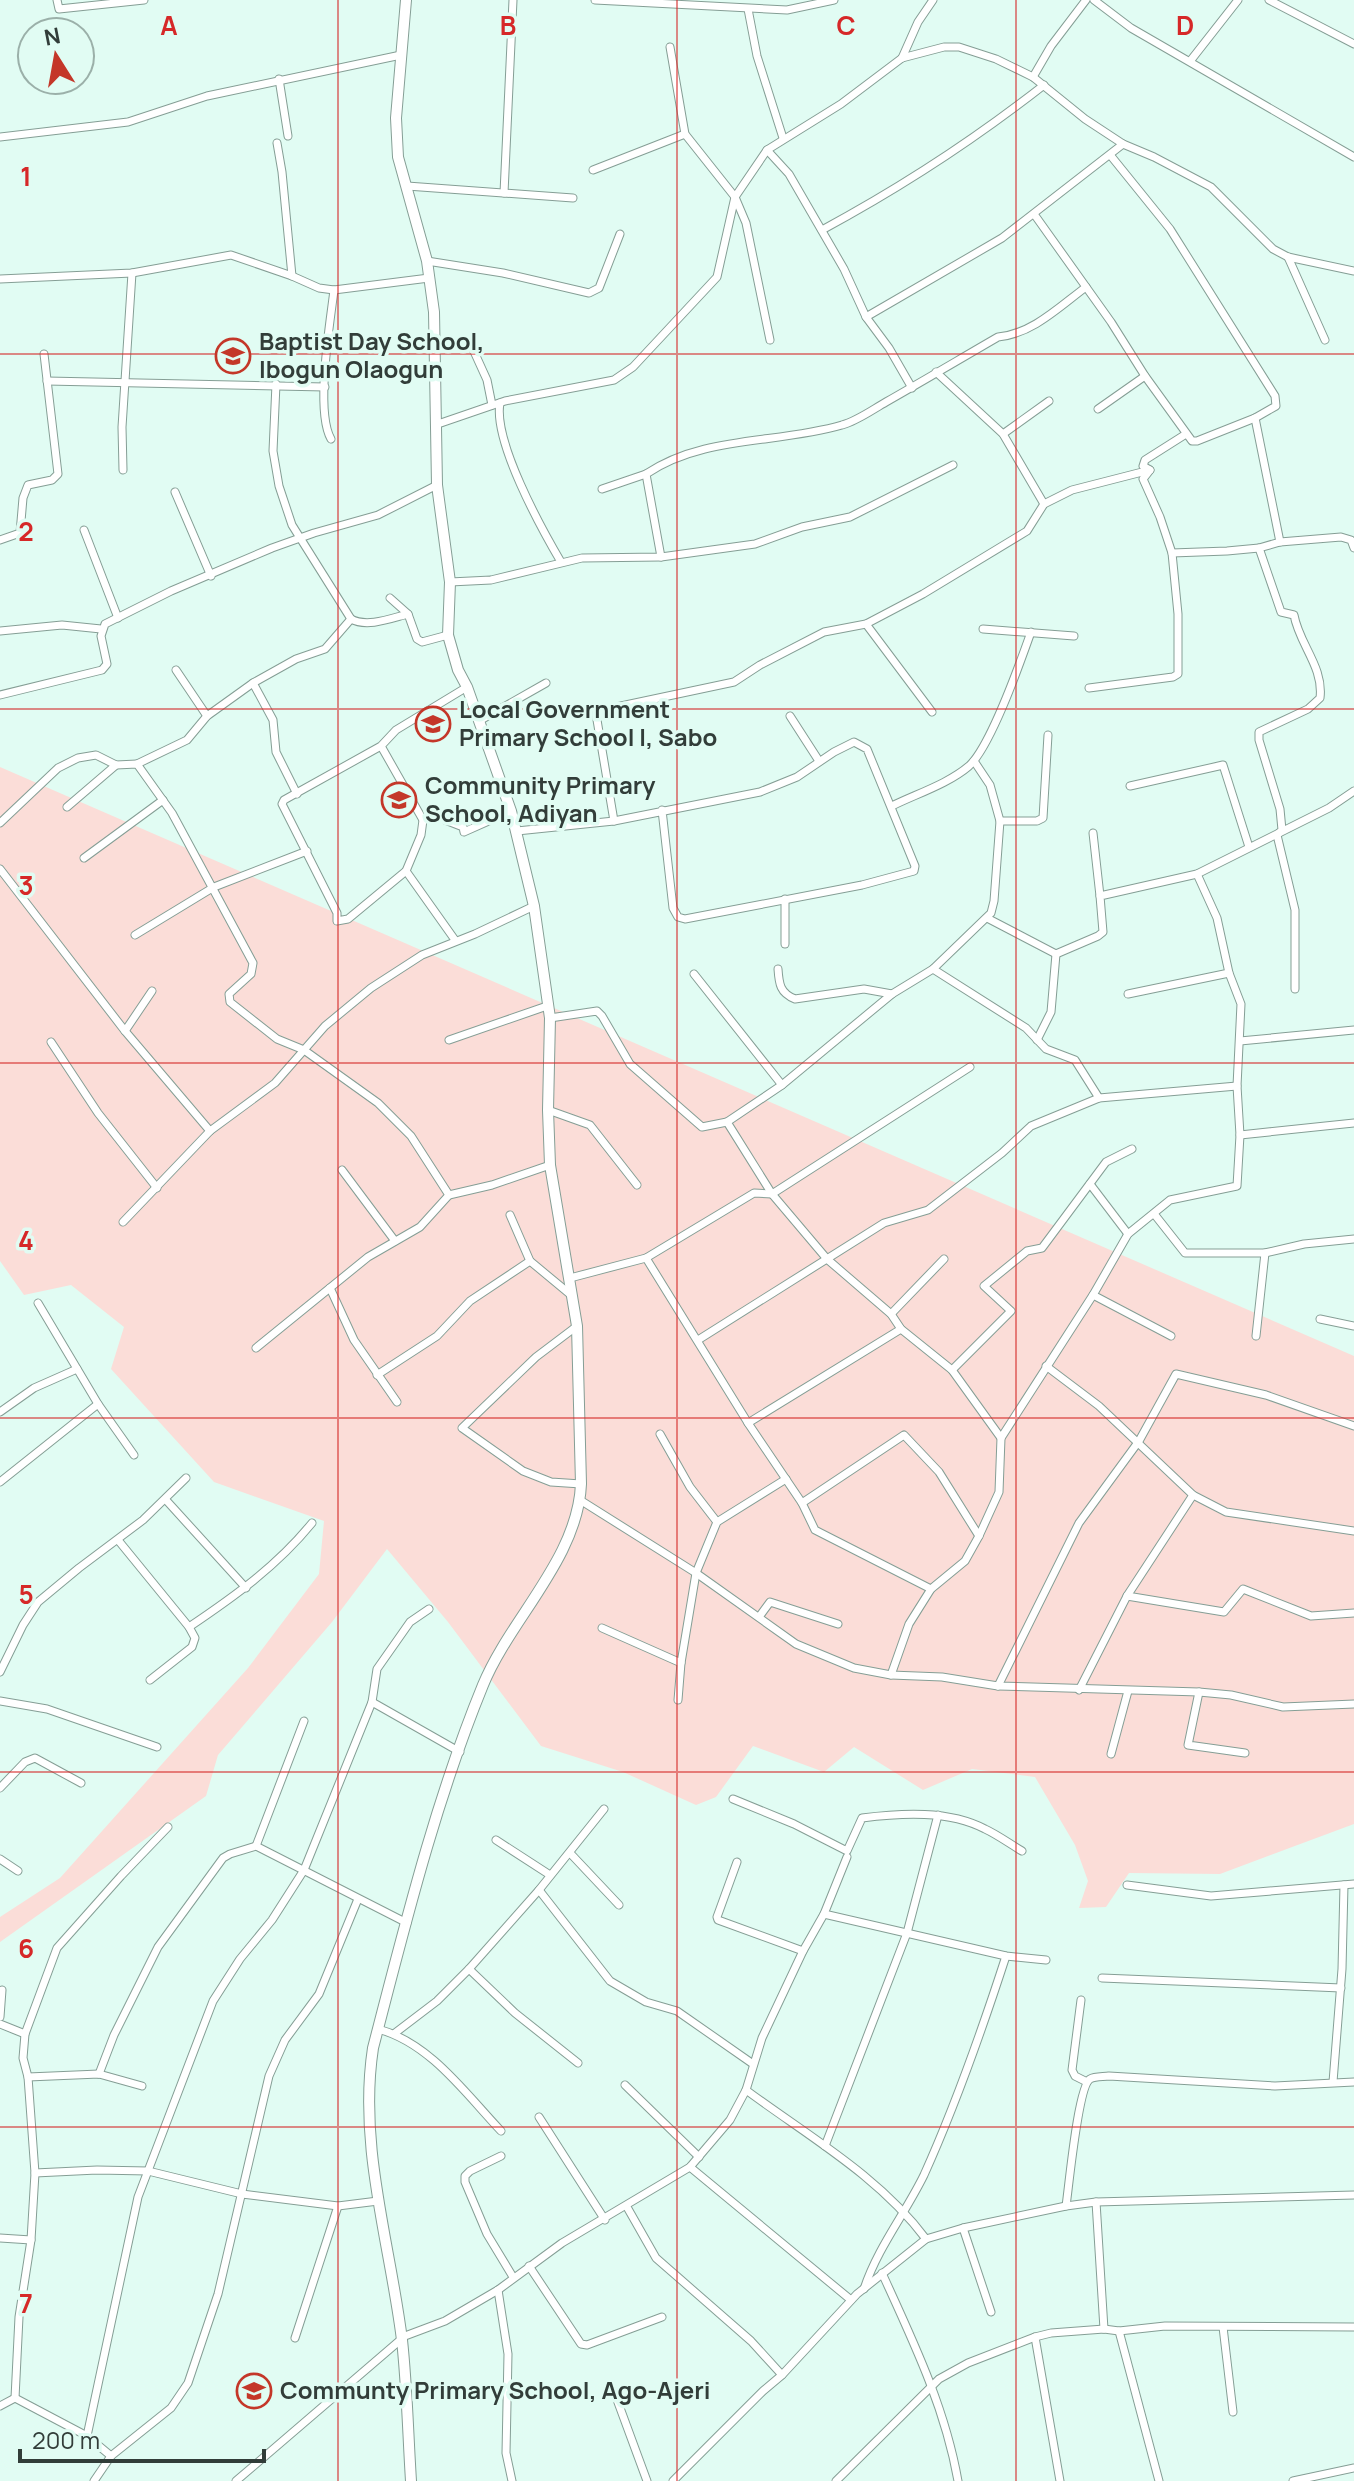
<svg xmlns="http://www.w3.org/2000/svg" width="1354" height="2481" viewBox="0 0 1354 2481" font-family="Manrope,sans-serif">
	<rect width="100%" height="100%" fill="#e1fcf3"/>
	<path fill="#fbddd8" d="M 0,767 L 1354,1356 L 1354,1824 L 1220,1874 L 1129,1873 L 1106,1907 L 1079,1908 L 1088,1881 L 1075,1845 L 1035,1777 L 972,1769 L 923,1790 L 854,1747 L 824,1772 L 753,1746 L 716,1797 L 696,1805 L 623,1772 L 541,1746 L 448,1622 L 387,1549 L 332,1622 L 218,1755 L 206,1796 L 0,1942 L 0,1917 L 60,1878 L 248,1668 L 319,1574 L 324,1521 L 214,1482 L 111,1369 L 124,1327 L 71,1285 L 24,1295 L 0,1261 Z"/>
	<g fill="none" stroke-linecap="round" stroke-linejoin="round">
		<g stroke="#859e95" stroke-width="9">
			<g id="street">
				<path d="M 57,0 L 59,9 L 144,0"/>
				<path d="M 595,0 L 787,10 L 834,0"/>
				<path d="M 1094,0 L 1131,28 L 1354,157"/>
				<path d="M 1269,0 L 1354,44"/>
				<path d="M 748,9 L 757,56 L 783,138"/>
				<path d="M 670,47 L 685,134 L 735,197 L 746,223 L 770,340"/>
				<path d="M 902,58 L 918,22 L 933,0"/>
				<path d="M 1191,60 L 1238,0"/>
				<path d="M 1033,77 L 1051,46 L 1086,0"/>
				<path d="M 279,79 L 288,136"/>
				<path d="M 0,137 L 128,122 L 207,96 L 401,55"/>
				<path d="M 277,143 L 282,172 L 292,276"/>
				<path d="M 767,150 L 789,174 L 844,269 L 866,317 L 889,348 L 912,388"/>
				<path d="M 593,170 L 685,134"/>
				<path d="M 407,186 L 573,198"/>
				<path d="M 504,193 L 513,0"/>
				<path d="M 1034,214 L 1111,322 L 1145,376 L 1192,441 L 1197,441 L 1255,418 L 1276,406 L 1275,396 L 1170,229 L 1111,156"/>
				<path d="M 822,230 C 900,188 974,140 1044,85"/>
				<path d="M 1288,257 L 1325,340"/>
				<path d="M 427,261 L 503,273 L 589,293 L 599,288 L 620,234"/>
				<path d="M 0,279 L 132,273 L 231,255 L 292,276 L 319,288 L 334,290 L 429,278"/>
				<path d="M 866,317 L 1002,238 L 1123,144"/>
				<path d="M 472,347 L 487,380 L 492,405"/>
				<path d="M 936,372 L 1003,434 L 1044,504"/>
				<path d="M 47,381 L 325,387"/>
				<path d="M 276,384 L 273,451 L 279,486 L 292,525 L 351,619 C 367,628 392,618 408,614"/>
				<path d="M 500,403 C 493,441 541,528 561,562"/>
				<path d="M 1098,409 L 1145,376"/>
				<path d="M 1255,418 L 1280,542"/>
				<path d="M 435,425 L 505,401 L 614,380 L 633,367 L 717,277 L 735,197 L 767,150 L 841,104 L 902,58 L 944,47 L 959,47 L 996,59 L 1033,77 L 1085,119 L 1123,144 L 1154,157 L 1211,187 L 1273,249 L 1288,257 L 1354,271"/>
				<path d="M 1003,434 L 1049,401"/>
				<path d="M 331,439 C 315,411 330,324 334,290"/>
				<path d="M 123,470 L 122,427 L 132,273"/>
				<path d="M 602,489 L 646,474"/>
				<path d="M 175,492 L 211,576"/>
				<path d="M 84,530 L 118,618"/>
				<path d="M 0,540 L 20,533 L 23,498 L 28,485 L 52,480 L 58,474 L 44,354"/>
				<path d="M 1259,548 L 1281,612 L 1294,615 C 1299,644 1324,667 1320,698 L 1308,709 L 1259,732 L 1259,740 L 1280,809 L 1282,830 L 1277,835 L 1295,910 L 1295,989"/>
				<path d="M 1172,553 L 1227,551 L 1259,548 L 1280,542 L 1341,537 L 1351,540 L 1354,548"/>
				<path d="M 661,557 L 646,474 C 703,435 778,444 842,425 C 857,421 872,410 886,402 C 923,381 960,359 998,337 C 1032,334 1059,307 1086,287"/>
				<path d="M 450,582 L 491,580 L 582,558 L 661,557 L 755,544 L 802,527 L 850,517 L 953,465"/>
				<path d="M 390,598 L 408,614 L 417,639 L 422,642 L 448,635"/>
				<path d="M 866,624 L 932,712"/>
				<path d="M 983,629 L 1074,636"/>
				<path d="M 0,631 L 62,625 L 101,629"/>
				<path d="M 176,670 L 207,716"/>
				<path d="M 253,683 L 273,720 L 276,752 L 297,794"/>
				<path d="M 1089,688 L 1173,677 L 1178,674 L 1178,614 L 1172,553 L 1160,517 L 1143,479 L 1150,470 L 1143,466 L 1145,460 L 1186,434"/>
				<path d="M 0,695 L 102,670 L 107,664 L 101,636 L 105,624 L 171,591 L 272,548 L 314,533 L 378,515 L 437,485"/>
				<path d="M 790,716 L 819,761"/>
				<path d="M 479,721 L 546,683"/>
				<path d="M 381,746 L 423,820 L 421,835 L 406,871 L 348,919 L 337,921 L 337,913 L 282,804 L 284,800 L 381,746 L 396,730 L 467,687"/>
				<path d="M 974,761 L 990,785 L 1000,821 L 994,901 L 991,913 L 933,969 L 892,994 L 782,1085 L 727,1122 L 772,1194 L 827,1259 L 891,1314 L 901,1329 L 952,1370 L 1001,1438"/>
				<path d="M 137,764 L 187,740 L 207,716 L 253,683 L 296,659 L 325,649 L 351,619"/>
				<path d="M 1130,786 L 1223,765 L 1249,847"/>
				<path d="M 892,806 C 916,794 948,784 969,766 C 991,746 1020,663 1031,632"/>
				<path d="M 67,807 L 116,765"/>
				<path d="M 423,820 L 442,812 L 445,820 L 463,827 L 464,832 L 511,811"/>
				<path d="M 614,821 L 596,714 L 602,710 L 734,682 L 760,665 L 824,632 L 866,624 L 923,594 L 1027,531 L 1044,504 L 1072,490 L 1150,470"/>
				<path d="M 1000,821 L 1037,821 L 1043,818 L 1048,735"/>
				<path d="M 0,823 L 58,768 L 78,758 L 96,755 L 116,765 L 137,764 L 172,813 L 253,963 L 251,974 L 229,994 L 230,1002 L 277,1039 L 304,1050 L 378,1103 L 411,1136 L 449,1195 L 420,1227 L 368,1257 L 256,1348"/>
				<path d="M 517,831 L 614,821 L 760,792 L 797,777 L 834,752 L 854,742 L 867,749 L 915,866 L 914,871 L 862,885 L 685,919 L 678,917 L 673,908 L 662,810"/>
				<path d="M 1093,833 L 1100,896"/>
				<path d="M 84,858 L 163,800"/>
				<path d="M 0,869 L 125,1031 L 210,1131"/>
				<path d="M 406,871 L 455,940"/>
				<path d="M 785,899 L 785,944"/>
				<path d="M 987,918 L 1056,954 L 1098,936 L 1103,932 L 1100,896 L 1197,874 L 1329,808 L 1354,791"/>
				<path d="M 135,935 L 214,887 L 307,851"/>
				<path d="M 778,969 C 779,984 780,993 795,999 L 864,989 L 892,994"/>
				<path d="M 933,969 L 1026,1028 L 1046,1049 L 1075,1060 L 1099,1098"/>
				<path d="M 694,974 L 782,1085"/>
				<path d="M 1128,994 L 1229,973"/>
				<path d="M 550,1018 L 597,1011 L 602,1016 L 630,1064 L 702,1127 L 727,1122"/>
				<path d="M 125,1031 L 152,991"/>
				<path d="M 449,1040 L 547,1006"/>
				<path d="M 1037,1040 L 1051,1012 L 1056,954"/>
				<path d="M 1240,1041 L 1354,1030"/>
				<path d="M 51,1042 L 98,1113 L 157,1188"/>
				<path d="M 548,1110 L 590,1125 L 637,1185"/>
				<path d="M 1240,1135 L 1354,1123"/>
				<path d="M 342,1170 L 395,1241"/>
				<path d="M 1090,1184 L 1128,1234"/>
				<path d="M 449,1195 L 492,1185 L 550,1165"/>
				<path d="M 510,1215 L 530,1261 L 571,1295"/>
				<path d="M 1155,1215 L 1185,1253 L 1265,1253 L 1304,1244 L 1354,1239"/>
				<path d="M 123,1222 L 210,1131 L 275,1083 L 325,1026 L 371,988 L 422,955 L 475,934 L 534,906"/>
				<path d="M 646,1258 L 748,1423 L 802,1503 L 904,1435 L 939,1472 L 979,1536"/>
				<path d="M 570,1278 L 646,1258 L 754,1193 L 772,1194 L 970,1067"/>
				<path d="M 330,1288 L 354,1340 L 397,1402"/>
				<path d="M 1093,1295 L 1171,1336"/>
				<path d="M 38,1303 L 98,1404 L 134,1455"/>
				<path d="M 891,1314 L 944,1259"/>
				<path d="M 1320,1319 L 1354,1326"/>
				<path d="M 577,1326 L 536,1357 L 462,1428 L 523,1471 L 551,1482 L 581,1484"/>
				<path d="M 1256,1336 L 1265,1253"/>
				<path d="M 698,1340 L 884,1223 L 928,1210 L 1002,1153 L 1031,1126 L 1099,1098 L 1237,1086"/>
				<path d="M 1046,1366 L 1099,1406 L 1193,1495 L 1226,1512 L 1354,1531"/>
				<path d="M 952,1370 L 1011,1311 L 984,1286 L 1027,1251 L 1042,1248 L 1106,1162 L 1132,1149"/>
				<path d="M 377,1375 L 437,1336 L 470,1301 L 530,1261"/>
				<path d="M 0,1412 L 34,1388 L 77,1369"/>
				<path d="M 748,1423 L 901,1329"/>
				<path d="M 660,1434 L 690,1487 L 717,1522"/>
				<path d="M 0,1482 L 98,1404"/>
				<path d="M 166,1500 L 246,1588"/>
				<path d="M 580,1500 L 696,1573 L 796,1644 L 854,1668 L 891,1675 L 942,1677 L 998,1686 L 1199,1692 L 1231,1695 L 1283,1707 L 1354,1704"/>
				<path d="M 802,1503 L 815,1530 L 931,1589"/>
				<path d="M 118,1540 L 189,1627 L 195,1638 L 192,1647 L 150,1680"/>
				<path d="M 1127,1596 L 1224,1612 L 1243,1589 L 1311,1616 L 1354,1613"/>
				<path d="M 759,1617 L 770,1602 L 838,1624"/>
				<path d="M 189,1627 C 235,1596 277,1566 312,1523"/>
				<path d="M 602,1628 L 681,1663"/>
				<path d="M 0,1672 L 23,1625 L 38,1602 L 79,1568 L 143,1520 L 186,1478"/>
				<path d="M 891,1675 L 909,1624 L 931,1589 L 965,1561 L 979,1536 L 999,1492 L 1001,1438 L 1093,1295 L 1128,1234 L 1170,1200 L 1237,1186 L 1240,1135 L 1237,1086 L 1241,1004 L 1229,973 L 1217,918 L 1197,874"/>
				<path d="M 998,1686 L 1079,1523 L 1139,1441 L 1176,1374 L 1266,1395 L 1354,1426"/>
				<path d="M 1079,1690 L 1127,1596 L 1193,1495"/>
				<path d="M 1199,1692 L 1188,1745 L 1245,1753"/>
				<path d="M 678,1700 L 681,1663 L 696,1573 L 717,1522 L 786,1479"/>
				<path d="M 0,1701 L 47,1709 L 157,1747"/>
				<path d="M 372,1702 L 460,1752"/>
				<path d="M 1111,1754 L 1128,1691"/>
				<path d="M 0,1788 L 25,1762 L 35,1758 L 81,1783"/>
				<path d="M 733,1799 L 794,1824 L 847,1851 L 862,1818 C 901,1813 949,1810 985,1829 C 998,1835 1010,1844 1022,1851"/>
				<path d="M 496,1840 L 550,1875"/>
				<path d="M 256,1846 L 304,1721"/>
				<path d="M 570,1853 L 619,1905"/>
				<path d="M 0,1859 L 18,1871"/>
				<path d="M 737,1862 L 717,1917 L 718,1920 L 803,1951"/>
				<path d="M 1127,1885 L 1211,1896 L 1354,1884"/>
				<path d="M 539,1890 L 610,1981 L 646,2002 L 677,2011 L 753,2064"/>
				<path d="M 824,1914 L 1006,1956 L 1046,1960"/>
				<path d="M 469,1969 L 515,2013 L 578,2063"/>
				<path d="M 1102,1978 L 1341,1988"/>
				<path d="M 1081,2000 L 1072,2070 L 1075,2076 L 1087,2082"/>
				<path d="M 0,2017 L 2,1990"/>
				<path d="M 0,2024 L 25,2034"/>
				<path d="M 378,2029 C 430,2043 465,2093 501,2131"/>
				<path d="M 395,2033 L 437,2001 L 469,1969 L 539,1890 L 604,1809"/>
				<path d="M 99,2074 L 114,2035 L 158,1947 L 223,1858 L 230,1854 L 256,1846 L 407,1923"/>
				<path d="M 28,2077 L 99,2074 L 142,2086"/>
				<path d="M 1333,2082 L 1342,1969 L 1344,1885"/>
				<path d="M 625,2085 L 699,2157"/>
				<path d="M 746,2090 C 808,2136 879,2176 926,2239"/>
				<path d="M 539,2117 L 605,2220"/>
				<path d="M 825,2146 L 907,1933 L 938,1815"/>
				<path d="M 501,2156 L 470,2171 L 465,2176 L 465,2182 L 487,2234 L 513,2277"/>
				<path d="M 690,2167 L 851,2300"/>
				<path d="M 35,2173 L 97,2170 L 148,2171 L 242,2194 L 338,2206 L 378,2201"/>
				<path d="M 1096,2202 L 1104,2329"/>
				<path d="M 1066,2206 C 1069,2186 1078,2087 1090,2079 C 1095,2076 1104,2077 1109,2076 L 1275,2086 L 1354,2082"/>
				<path d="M 627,2207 L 656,2258 L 751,2341 L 782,2375"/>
				<path d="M 963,2228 L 991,2312"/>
				<path d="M 0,2238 L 31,2240"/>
				<path d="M 529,2266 L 581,2344 L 587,2345 L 662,2317"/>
				<path d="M 882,2273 C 913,2341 945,2407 958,2481"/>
				<path d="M 864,2289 C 878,2247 905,2214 924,2175 C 956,2104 982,2030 1006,1956"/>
				<path d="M 498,2290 L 508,2354 L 506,2453 L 512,2481"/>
				<path d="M 1223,2327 L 1233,2412"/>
				<path d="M 1119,2331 L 1159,2481"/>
				<path d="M 1035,2337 L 1060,2481"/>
				<path d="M 295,2338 L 338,2206"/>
				<path d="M 616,2397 L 647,2481"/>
				<path d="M 15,2398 L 19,2317 L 31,2240 L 35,2173 L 28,2077 L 23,2058 L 25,2034 L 57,1948 L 121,1876 L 168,1827"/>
				<path d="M 0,2406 L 15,2398 L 87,2436 L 111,2456"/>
				<path d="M 87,2436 L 138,2197 L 213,2001 L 240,1959 L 272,1920 L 304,1870 L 372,1702 L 377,1669 L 410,1622 L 429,1609"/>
				<path d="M 94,2481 L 111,2456 L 171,2408 L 188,2383 L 218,2294 L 269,2076 L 285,2040 L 319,1994 L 358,1899"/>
				<path d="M 236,2481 L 405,2336 L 445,2321 L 498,2290 L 562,2243 L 690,2167 L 730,2120 L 746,2090 L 762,2038 L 803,1951 L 824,1914 L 847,1857"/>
				<path d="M 673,2481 L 763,2391 L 782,2375 L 857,2294 L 926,2239 L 963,2228 L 1066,2206 L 1096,2202 L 1354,2195"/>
				<path d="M 836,2481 L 939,2379 L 968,2363 L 1035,2337 L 1051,2333 L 1104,2329 L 1119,2331 L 1165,2326 L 1354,2327"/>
				<path d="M 1293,2481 L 1354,2468"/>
			</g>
		</g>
		<g stroke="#859e95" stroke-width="12">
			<path id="secondary" d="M 406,0 L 396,118 L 398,157 L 427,261 L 434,312 L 437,485 L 450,582 L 448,635 L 458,670 L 467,687 L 511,811 L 534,906 L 550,1018 L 548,1110 L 550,1165 L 577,1326 L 581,1484 C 578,1558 510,1619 483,1685 C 435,1802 405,1925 373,2048 C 358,2146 390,2243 402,2340 C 407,2386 408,2434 411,2481"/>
		</g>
		<use href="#street" stroke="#fff" stroke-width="7"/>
		<use href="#secondary" stroke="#fff" stroke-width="10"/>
	</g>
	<path fill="none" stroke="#d62828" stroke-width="2" stroke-opacity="0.55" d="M 338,0 L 338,2481M 677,0 L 677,2481M 1016,0 L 1016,2481M 0,354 L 1354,354M 0,709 L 1354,709M 0,1063 L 1354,1063M 0,1418 L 1354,1418M 0,1772 L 1354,1772M 0,2127 L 1354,2127"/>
	<defs>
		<g id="school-ring" transform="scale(1.8)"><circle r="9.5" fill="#e1fcf3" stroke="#c43729" stroke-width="1.5"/><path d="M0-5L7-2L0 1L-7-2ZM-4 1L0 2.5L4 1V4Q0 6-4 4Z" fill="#c43729"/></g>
	</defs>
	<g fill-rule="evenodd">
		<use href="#school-ring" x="233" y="356"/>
		<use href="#school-ring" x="433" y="724"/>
		<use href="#school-ring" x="399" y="800"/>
		<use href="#school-ring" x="254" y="2391"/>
	</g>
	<g text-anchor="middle" stroke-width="7" stroke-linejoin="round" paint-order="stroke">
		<g font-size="24" font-weight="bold" fill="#323d39" stroke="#e1fcf3" text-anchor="start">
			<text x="259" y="350">Baptist Day School,<tspan x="259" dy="28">Ibogun Olaogun</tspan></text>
			<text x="459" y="718">Local Government<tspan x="459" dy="28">Primary School I, Sabo</tspan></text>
			<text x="425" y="794">Community Primary<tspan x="425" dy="28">School, Adiyan</tspan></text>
			<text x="280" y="2399">Communty Primary School, Ago-Ajeri</text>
		</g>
	</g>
	<g font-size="26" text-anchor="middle" font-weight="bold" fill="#d62828" stroke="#e1fcf3" stroke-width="7" stroke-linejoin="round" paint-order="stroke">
		<text x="169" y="35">A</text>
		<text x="508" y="35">B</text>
		<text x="846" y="35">C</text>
		<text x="1185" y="35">D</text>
		<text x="26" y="186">1</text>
		<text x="26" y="541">2</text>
		<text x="26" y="895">3</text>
		<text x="26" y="1250">4</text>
		<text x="26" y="1604">5</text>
		<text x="26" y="1958">6</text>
		<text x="26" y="2313">7</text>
	</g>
	<g transform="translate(56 56) rotate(349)"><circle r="38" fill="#e1fcf3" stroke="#9bb0a9" stroke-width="2"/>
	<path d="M0-6L14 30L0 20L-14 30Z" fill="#c43729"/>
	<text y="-12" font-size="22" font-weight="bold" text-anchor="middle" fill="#323d39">N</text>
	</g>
	<path d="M20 2449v12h244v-12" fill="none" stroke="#323d39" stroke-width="4"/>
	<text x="32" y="2449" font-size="24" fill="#323d39" stroke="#e1fcf3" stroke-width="6" paint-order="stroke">200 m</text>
</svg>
